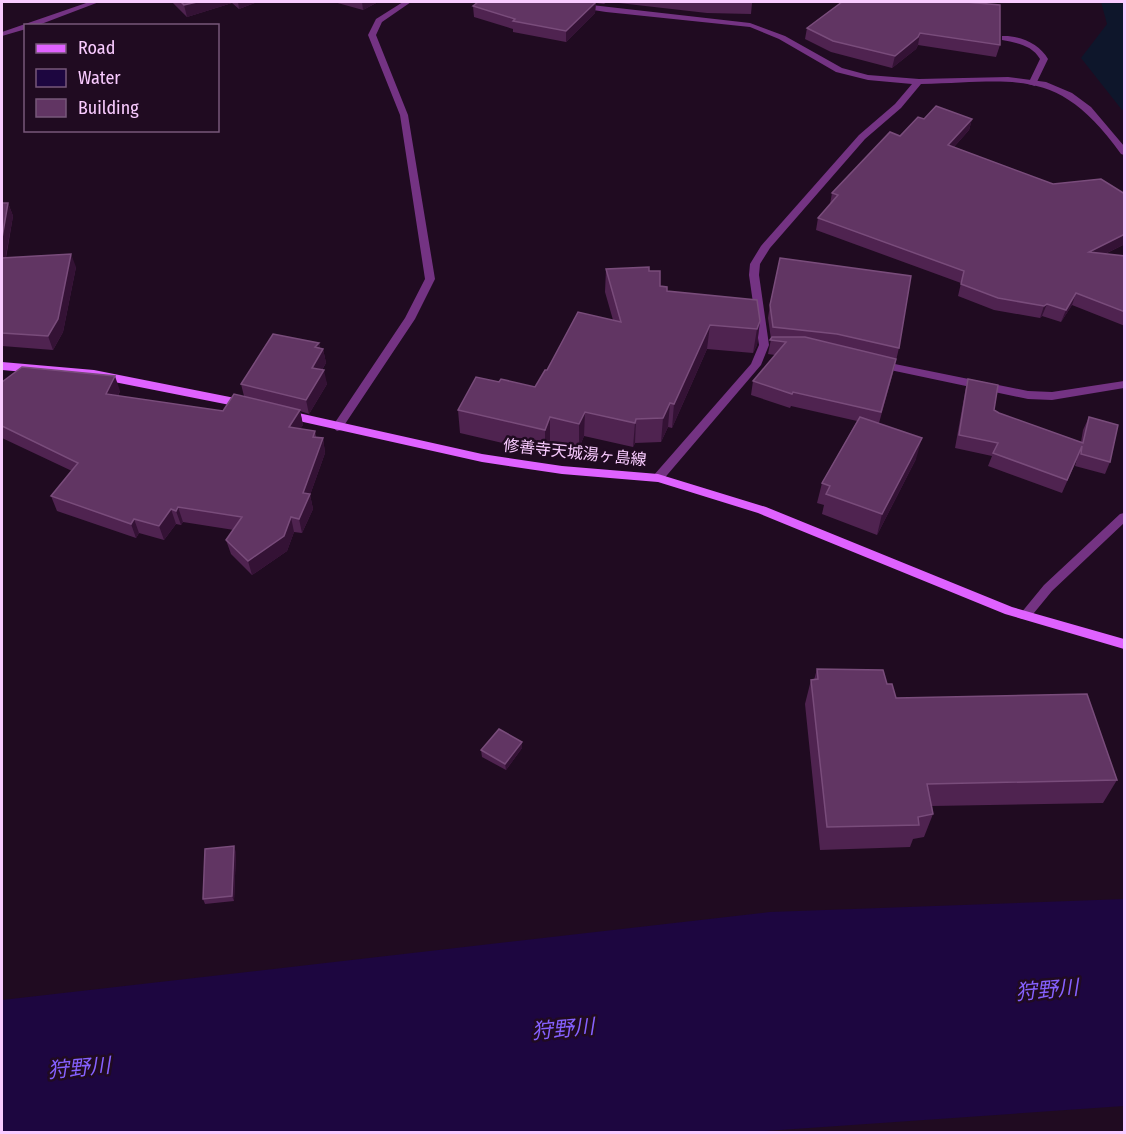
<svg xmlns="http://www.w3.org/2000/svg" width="1126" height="1134" viewBox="0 0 1126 1134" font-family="'Fira Sans Condensed','Noto Sans JP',sans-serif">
	<rect width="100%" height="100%" fill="#200b21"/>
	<path fill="#0e162b" d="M 1101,2 L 1124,2 L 1124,110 L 1122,110 L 1081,58 L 1107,24 Z"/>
	<path fill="#1d0640" d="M 1124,899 L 1124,1106 L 753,1132 L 2,1132 L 2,1000 L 770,912 Z"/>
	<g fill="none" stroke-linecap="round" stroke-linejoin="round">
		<path fill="#743383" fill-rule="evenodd" d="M 1002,36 C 1019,35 1040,44 1048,59 L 1035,86 L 1028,84 L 1040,59 C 1032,45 1017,43 1002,40 Z"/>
		<g fill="#743383" fill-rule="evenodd">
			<path d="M 89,2 L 99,2 L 36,26 L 26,26 L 26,29 L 2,36 L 2,32 Z"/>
			<path d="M 403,2 L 411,2 L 382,22 L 376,35 L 408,115 L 435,279 L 415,319 L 341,430 L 337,431 L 332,427 L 405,318 L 425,279 L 400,115 L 368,35 L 376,19 Z"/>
			<path d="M 551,2 L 565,2 L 750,23 L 785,36 L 842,68 L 868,75 L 919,79 L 1008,77 L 1046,82 L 1072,93 L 1091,107 L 1124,146 L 1124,155 L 1121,154 C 1058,66 1018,82 921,84 L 901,108 L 865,139 L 770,248 L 760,264 L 759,275 L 769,345 L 761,365 L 662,481 L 658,482 L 652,478 L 654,475 L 751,364 L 759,345 L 749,275 L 750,264 L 761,246 L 859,135 L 895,104 L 912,84 L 868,80 L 836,72 L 779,39 L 750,27 L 606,12 L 555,4 Z"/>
			<path d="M 880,361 L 1028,391 L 1052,392 L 1124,381 L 1124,388 L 1052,400 L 1028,399 L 876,367 L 875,365 L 876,363 Z"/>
			<path d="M 1124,513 L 1124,523 L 1052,591 L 1029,619 L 1021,619 L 1019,616 L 1021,613 L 1044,585 L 1120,514 Z"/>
		</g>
		<g fill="#df62ff" fill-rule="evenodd">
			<path d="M 2,362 L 94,370 L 245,400 L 250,404 L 245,408 L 94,378 L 2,370 Z"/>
			<path d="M 285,410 L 482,454 L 562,466 L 658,474 L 766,507 L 1012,607 L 1124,639 L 1124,649 L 1005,614 L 758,513 L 658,482 L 562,474 L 482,462 L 281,417 L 280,414 L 281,411 Z"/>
		</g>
	</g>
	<g fill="#4f2350">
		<path d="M 172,2 L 257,2 L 239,9 L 232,3 L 187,17 Z"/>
		<path d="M 334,2 L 378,2 L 363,10 Z"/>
		<path d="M 478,2 L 607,2 L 604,4 L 596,3 L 595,13 L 566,42 L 513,32 L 513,29 L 474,17 L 473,6 Z"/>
		<path d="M 610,2 L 752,2 L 752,3 L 751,14 L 707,13 Z"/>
		<path d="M 842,2 L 1000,45 L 996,57 L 918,45 L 916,49 L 892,68 L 831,52 L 805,39 L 807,28 Z"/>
		<path d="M 924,119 L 972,119 L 969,130 L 954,147 L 1053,184 L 1125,194 L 1125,244 L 1105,254 L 1125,256 L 1125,326 L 1072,305 L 1061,322 L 1042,316 L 1040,318 L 994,310 L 958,296 L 961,283 L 816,230 L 818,218 L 830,204 L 832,193 L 900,136 Z"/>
		<path d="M 2,203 L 8,203 L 13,216 L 6,258 L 76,267 L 63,332 L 53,350 L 2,346 Z"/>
		<path d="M 606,269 L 649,271 L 660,286 L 667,291 L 760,321 L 757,345 L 753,353 L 707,349 L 672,428 L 668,427 L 661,442 L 635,443 L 633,447 L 584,436 L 579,448 L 550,441 L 545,453 L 460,433 L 458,410 L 499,382 L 535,387 L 547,370 L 613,320 L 605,292 Z"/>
		<path d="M 770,305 L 899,348 L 893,373 L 879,423 L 916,459 L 877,535 L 822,514 L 824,505 L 817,503 L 822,483 L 857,421 L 791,406 L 790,408 L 751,395 L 753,381 L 775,355 L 768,354 L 771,339 L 768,318 Z"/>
		<path d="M 319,343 L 320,348 L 323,349 L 326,363 L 322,370 L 327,384 L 309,414 L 300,411 L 303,425 L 300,429 L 315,431 L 316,437 L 323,438 L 325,453 L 310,495 L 313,509 L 302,533 L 294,532 L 287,551 L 252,575 L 231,554 L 226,540 L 234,530 L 183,522 L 181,525 L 176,524 L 164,540 L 139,533 L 136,538 L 57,511 L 51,496 L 72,471 L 2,438 L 2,382 L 120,391 L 118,396 L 223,411 L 244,396 L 241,384 Z"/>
		<path d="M 968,379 L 994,410 L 999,413 L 1081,442 L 1083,430 L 1089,417 L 1110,462 L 1105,474 L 1075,466 L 1077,459 L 1062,493 L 988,466 L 992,456 L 955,448 L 965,392 Z"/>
		<path d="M 817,669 L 887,684 L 896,698 L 1117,780 L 1103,803 L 932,806 L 933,814 L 924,837 L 913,839 L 910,847 L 820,850 L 805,704 L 811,680 L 814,680 Z"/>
		<path d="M 522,742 L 522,748 L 506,770 L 482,757 L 481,750 Z"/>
		<path d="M 236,852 L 234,901 L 205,904 L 203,899 Z"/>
	</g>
	<g fill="#341235">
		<path d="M 197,2 L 231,2 L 232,3 L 187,17 L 184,5 Z"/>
		<path d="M 238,2 L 257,2 L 239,9 Z"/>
		<path d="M 362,2 L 378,2 L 363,10 Z"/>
		<path d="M 596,2 L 595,13 L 566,42 L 566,31 Z"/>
		<path d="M 920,33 L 918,45 L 916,49 L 892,68 L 895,56 Z"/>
		<path d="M 972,119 L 969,130 L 945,157 L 948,145 Z"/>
		<path d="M 8,203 L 13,216 L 3,272 L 2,268 L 2,238 Z"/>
		<path d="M 1125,234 L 1125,244 L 1084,264 L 1089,252 Z"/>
		<path d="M 71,254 L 76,267 L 63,332 L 53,350 L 48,336 Z"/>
		<path d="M 1076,293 L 1072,305 L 1061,322 L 1066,310 Z"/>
		<path d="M 1047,304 L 1042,316 L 1040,318 L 1044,306 Z"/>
		<path d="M 760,321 L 757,345 L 753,353 L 757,329 Z"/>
		<path d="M 710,325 L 707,349 L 672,428 L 674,404 Z"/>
		<path d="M 319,343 L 321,353 L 323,349 L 326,363 L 314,382 L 312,368 L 315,347 Z"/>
		<path d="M 324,370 L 327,384 L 309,414 L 306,400 Z"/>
		<path d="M 115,376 L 120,391 L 111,409 L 106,394 Z"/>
		<path d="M 670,403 L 668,427 L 661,442 L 663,418 Z"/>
		<path d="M 300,410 L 303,425 L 292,442 L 289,427 Z"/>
		<path d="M 585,412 L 584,436 L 579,448 L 579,424 Z"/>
		<path d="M 550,417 L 550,441 L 545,453 L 545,430 Z"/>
		<path d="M 636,419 L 635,443 L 633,447 L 635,423 Z"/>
		<path d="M 323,438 L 325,453 L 310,495 L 313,509 L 302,533 L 299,519 L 303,493 Z"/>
		<path d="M 922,438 L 916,459 L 877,535 L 882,514 Z"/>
		<path d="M 178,507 L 183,522 L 181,525 L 176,511 Z"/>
		<path d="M 171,509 L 176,524 L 164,540 L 159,526 Z"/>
		<path d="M 291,517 L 294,532 L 287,551 L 252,575 L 248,561 Z"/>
		<path d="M 134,519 L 139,533 L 136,538 L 131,524 Z"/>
		<path d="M 522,742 L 522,748 L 506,770 L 505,764 Z"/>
		<path d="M 234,846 L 236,852 L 234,901 L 232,896 Z"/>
	</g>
	<g fill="#613563" stroke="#794c7b" stroke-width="1.5">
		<path d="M 181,2 L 197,2 L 184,5 Z"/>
		<path d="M 478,2 L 596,2 L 566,31 L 513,21 L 515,19 L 473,6 Z"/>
		<path d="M 842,2 L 966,2 L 1000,5 L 1000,45 L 920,33 L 918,37 L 895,56 L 833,41 L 807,28 Z"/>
		<path d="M 936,106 L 972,119 L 948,145 L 1053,184 L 1101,179 L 1125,194 L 1125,234 L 1089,252 L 1125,256 L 1125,312 L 1076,293 L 1066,310 L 1047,304 L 1044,306 L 998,298 L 961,284 L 964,271 L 818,218 L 838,195 L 832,193 L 890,132 L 900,136 L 918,117 L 924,119 Z"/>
		<path d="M 2,203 L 8,203 L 2,238 Z"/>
		<path d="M 71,254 L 58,319 L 48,336 L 2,333 L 2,258 Z"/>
		<path d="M 780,258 L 911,276 L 899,348 L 837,334 L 773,327 L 770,305 Z"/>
		<path d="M 649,267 L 649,271 L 660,271 L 660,286 L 667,287 L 667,291 L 757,300 L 760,321 L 757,329 L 710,325 L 674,404 L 670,403 L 663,418 L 636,419 L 635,423 L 585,412 L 579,424 L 550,417 L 545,430 L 458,410 L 476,377 L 499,382 L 501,379 L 535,387 L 545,370 L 547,370 L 578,312 L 621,322 L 606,269 Z"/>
		<path d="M 273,334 L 319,343 L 315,347 L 323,349 L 312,368 L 324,370 L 306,400 L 241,384 Z"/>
		<path d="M 772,337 L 805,337 L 896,359 L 881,412 L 793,392 L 792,394 L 753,381 L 786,342 L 770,340 Z"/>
		<path d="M 22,367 L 115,376 L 106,394 L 223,411 L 234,394 L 300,410 L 289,427 L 315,431 L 313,437 L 323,438 L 303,493 L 310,494 L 299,519 L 291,517 L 284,536 L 248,561 L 226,540 L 242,517 L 178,507 L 176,511 L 171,509 L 159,526 L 134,519 L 131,524 L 51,496 L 78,463 L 2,426 L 2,382 Z"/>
		<path d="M 968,379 L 998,385 L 994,410 L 999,413 L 1083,443 L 1089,417 L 1118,425 L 1110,462 L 1081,454 L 1082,446 L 1067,480 L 993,453 L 998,443 L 959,435 Z"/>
		<path d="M 860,417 L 922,438 L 882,514 L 826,494 L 830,486 L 822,483 Z"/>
		<path d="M 817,669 L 883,670 L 887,684 L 892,684 L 896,698 L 1087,694 L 1117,780 L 927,784 L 933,814 L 918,817 L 919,825 L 827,827 L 811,680 L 818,679 Z"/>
		<path d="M 499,729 L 522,742 L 505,764 L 481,750 Z"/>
		<path d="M 234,846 L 232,896 L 203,899 L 205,849 Z"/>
	</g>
	<g text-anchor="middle" stroke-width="5" stroke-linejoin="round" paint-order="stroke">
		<g font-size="16" fill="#f9cbff" stroke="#200b21">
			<text transform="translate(575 452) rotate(6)" y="6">修善寺天城湯ヶ島線</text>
		</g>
		<g font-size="21" font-style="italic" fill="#8661ff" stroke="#200b21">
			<text transform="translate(1047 990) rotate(-5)" y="7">狩野川</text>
			<text transform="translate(563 1029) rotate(-5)" y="7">狩野川</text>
			<text transform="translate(79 1068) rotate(-5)" y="7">狩野川</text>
		</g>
	</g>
	<rect width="1126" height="1134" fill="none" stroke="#f9cbff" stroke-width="6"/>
	<rect x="24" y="24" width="195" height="108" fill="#200b21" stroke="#77587a" stroke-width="1.5"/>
	<rect x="36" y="44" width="30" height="9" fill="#df62ff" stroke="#77587a" stroke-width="1.5"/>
	<text x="78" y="54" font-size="18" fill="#f9cbff">Road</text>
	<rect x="36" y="69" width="30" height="18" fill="#1d0640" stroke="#77587a" stroke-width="1.5"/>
	<text x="78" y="84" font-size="18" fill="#f9cbff">Water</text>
	<rect x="36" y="99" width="30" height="18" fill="#613563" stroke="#77587a" stroke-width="1.5"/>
	<text x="78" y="114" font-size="18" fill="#f9cbff">Building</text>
</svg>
